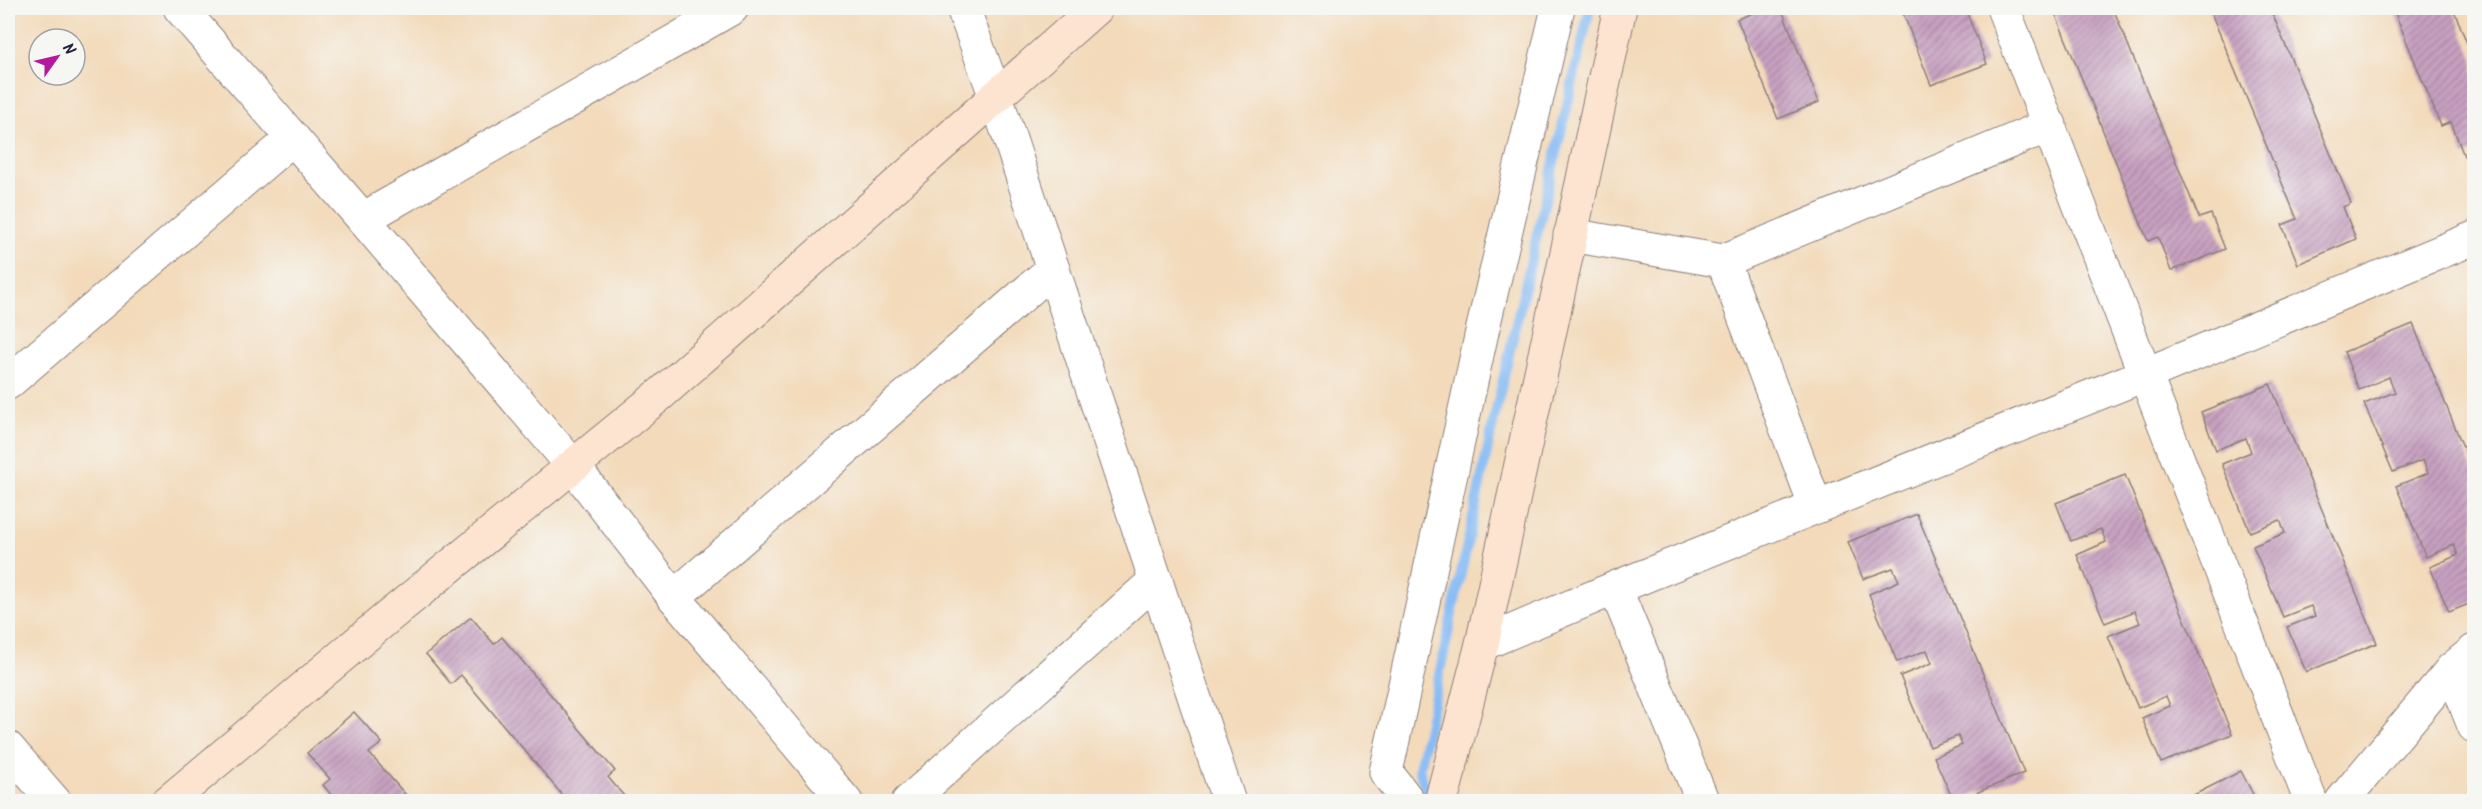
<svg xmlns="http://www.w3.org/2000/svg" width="2482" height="809" viewBox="0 0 2482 809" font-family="Kalam,sans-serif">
	<defs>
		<pattern id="building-hatch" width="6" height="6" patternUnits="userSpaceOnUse" patternTransform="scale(1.5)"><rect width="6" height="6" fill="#c8a1c1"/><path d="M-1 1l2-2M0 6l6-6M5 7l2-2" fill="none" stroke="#a2839e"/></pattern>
	</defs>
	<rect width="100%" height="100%" fill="#f6f6f2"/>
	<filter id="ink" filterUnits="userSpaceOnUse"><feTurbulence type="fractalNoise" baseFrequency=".0167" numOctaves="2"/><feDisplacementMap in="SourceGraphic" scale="12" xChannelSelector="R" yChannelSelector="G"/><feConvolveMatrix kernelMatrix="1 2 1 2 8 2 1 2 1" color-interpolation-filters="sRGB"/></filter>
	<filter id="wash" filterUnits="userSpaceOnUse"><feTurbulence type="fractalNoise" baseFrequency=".008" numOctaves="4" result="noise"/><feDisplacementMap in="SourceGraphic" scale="24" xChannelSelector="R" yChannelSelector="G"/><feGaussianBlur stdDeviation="1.35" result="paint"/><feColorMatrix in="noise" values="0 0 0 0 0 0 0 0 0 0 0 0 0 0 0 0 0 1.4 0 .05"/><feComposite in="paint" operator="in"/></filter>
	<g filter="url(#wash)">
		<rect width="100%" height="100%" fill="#f3daba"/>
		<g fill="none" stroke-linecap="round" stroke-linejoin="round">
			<path stroke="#86bcf5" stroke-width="10" d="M 1430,802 L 1419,769 L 1496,410 L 1590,8"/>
		</g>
		<g id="blocks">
			<g fill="url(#building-hatch)">
				<path d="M 1766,8 L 1781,8 L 1819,102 L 1778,119 L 1737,19 Z"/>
				<path d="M 1901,8 L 1965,8 L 1987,64 L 1931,85 Z"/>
				<path d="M 2053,8 L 2113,8 L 2199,218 L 2211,214 L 2225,249 L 2171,271 L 2158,237 L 2148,241 Z"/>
				<path d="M 2209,8 L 2270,8 L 2351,203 L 2343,207 L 2356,239 L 2298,264 L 2282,225 L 2297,219 Z"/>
				<path d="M 2393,8 L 2453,8 L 2474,61 L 2474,152 L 2464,156 L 2451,122 L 2441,126 Z"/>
				<path d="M 2413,324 L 2474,474 L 2474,602 L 2449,612 L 2430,567 L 2458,555 L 2454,545 L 2426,557 L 2396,486 L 2428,473 L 2423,460 L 2393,472 L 2364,404 L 2395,392 L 2389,377 L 2359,390 L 2344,352 Z"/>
				<path d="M 2270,384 L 2377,643 L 2306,672 L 2287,627 L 2315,616 L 2311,606 L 2283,617 L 2253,546 L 2285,533 L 2280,520 L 2250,532 L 2222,464 L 2251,452 L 2246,438 L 2216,450 L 2201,412 Z"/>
				<path d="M 2125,475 L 2232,734 L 2161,763 L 2142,718 L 2170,706 L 2166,696 L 2138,708 L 2108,636 L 2140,623 L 2135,611 L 2105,623 L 2077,555 L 2106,542 L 2101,529 L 2071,541 L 2056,503 Z"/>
				<path d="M 1917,514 L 2024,773 L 1954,802 L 1934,757 L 1962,745 L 1958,736 L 1930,747 L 1900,676 L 1932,663 L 1927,650 L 1897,662 L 1869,594 L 1899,581 L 1893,568 L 1863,579 L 1848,542 Z"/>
				<path d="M 471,617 L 494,644 L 502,637 L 615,771 L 608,777 L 629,802 L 568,802 L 461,675 L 451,684 L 426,654 Z"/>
				<path d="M 354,712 L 382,743 L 369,753 L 412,802 L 337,802 L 323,785 L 330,779 L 307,753 Z"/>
				<path d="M 2241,771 L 2257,802 L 2187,802 L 2186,799 Z"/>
			</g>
		</g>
	</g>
	<g filter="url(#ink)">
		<use href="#blocks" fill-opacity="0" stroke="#8a7e7a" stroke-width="1.5"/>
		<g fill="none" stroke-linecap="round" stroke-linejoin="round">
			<g stroke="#8a7e7a" stroke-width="35">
				<g id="street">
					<path d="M 180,8 L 363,219 L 573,466 L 674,597 L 846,802"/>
					<path d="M 963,8 L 996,97 L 1229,802"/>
					<path d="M 2003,8 L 2311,802"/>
					<path d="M 363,219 L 732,8"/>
					<path d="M 1570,235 L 1723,261 L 2050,125"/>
					<path d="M 1723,261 L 1816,507"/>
					<path d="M 8,383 L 293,138"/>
					<path d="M 1615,588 L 1703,802"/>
					<path d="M 674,597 L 1053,269"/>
					<path d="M 1482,644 L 1615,588 L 2144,375 L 2474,238"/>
					<path d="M 2452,669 L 2474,726"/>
					<path d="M 8,748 L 55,802"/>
					<path d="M 908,802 L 1156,580"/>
					<path d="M 1409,802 L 1386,772 L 1482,332 L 1558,8"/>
					<path d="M 2341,802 L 2452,669 L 2474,651"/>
				</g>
			</g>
			<g stroke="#8a7e7a" stroke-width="35">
				<g id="secondary">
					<path d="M 168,802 L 388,617 L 662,393 L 1096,8"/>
					<path d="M 1441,802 L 1482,644 L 1620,8"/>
				</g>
			</g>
			<use href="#street" stroke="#fff" stroke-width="33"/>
			<use href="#secondary" stroke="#fde4d1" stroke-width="33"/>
		</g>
	</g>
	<rect width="2482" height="809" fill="none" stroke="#f6f6f2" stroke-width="30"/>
	<g transform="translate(57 57) rotate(56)"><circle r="28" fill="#f6f6f2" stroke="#a1a1a9" stroke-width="1.5"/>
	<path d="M0-4.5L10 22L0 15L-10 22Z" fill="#b5179e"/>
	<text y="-9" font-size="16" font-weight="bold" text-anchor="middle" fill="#22223b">N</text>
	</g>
</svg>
